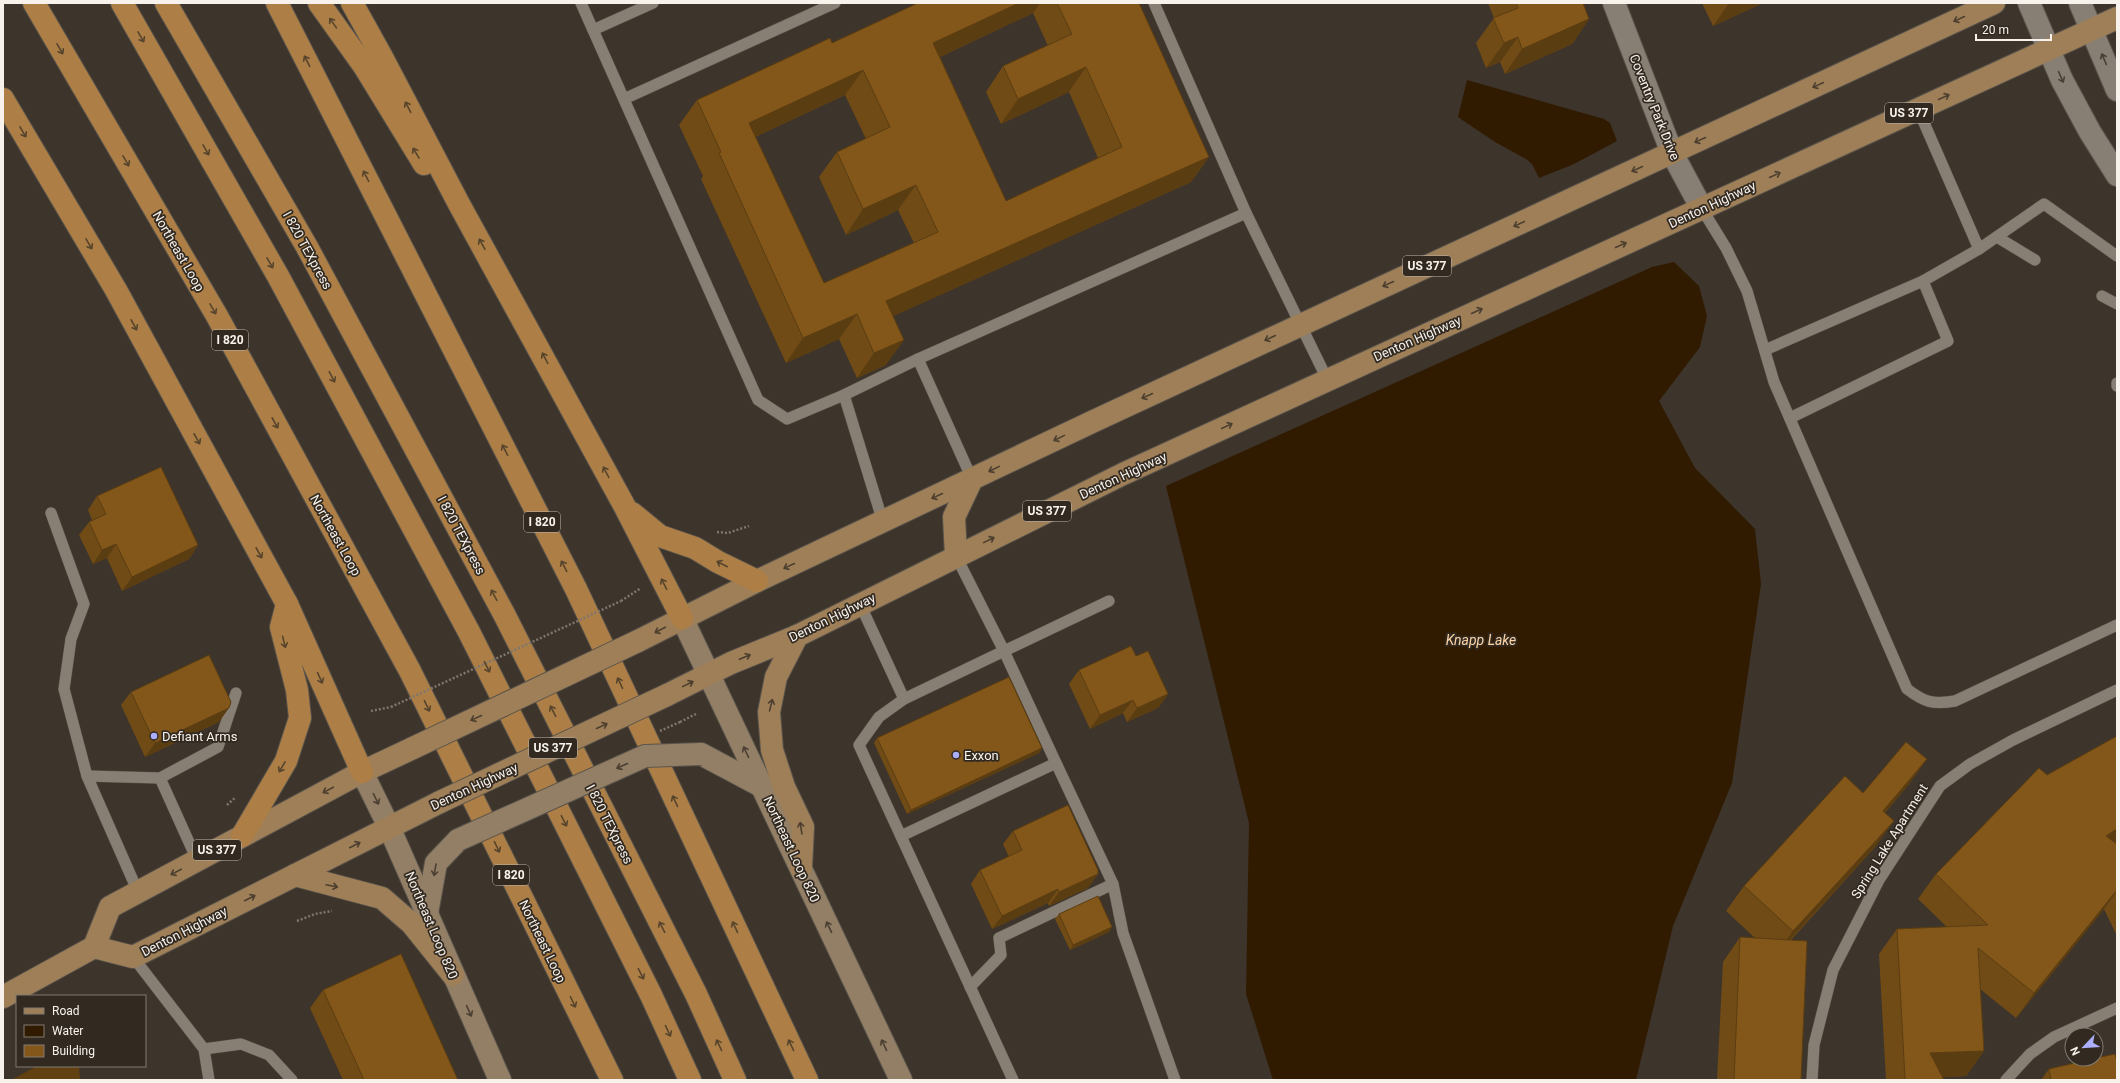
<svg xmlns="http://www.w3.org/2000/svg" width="2120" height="1083" viewBox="0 0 2120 1083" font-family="Roboto,sans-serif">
	<rect width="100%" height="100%" fill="#3d342b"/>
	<path fill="#614012" d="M 37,1066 L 79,1066 L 80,1080 L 11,1080 Z"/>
	<g fill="#311b00">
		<path d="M 1467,80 L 1604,119 L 1610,123 L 1617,141 L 1574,164 L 1539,178 L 1532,164 L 1526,159 L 1495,142 L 1458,117 Z"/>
		<path d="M 1674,262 L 1699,286 L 1707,316 L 1700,347 L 1659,401 L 1695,468 L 1755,529 L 1761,584 L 1732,783 L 1673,926 L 1636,1080 L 1273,1080 L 1246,994 L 1249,823 L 1166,486 L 1610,286 L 1652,267 Z"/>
	</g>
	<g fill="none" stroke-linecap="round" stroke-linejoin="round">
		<g stroke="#5a544b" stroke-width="12">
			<g id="service">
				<path d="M 581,3 L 758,400 L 787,419 L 844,395 L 918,359 L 1246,213"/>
				<path d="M 1154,3 L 1246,213 L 1327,379"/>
				<path d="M 593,30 L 653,3"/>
				<path d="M 624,99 L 835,3"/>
				<path d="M 1918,109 L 1979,249 L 2044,204 L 2117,256"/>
				<path d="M 1702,209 L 1726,248 L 1747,291 L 1774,382 L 1907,689 C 1924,702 1933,705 1955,701 L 2117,625"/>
				<path d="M 1997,237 L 2035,260"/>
				<path d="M 1923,281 L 1979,249"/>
				<path d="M 2102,296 L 2117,304"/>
				<path d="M 1765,350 L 1923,281 L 1948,341 L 1790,418"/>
				<path d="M 918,359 L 972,479"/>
				<path d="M 2117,383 L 2117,386"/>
				<path d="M 844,395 L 883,522"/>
				<path d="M 51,513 L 84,604 L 71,639 L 64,689 L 87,776 L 138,892"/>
				<path d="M 860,604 L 904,699 L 879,717 L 859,745 L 1013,1080"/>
				<path d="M 904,699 L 1004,651 L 956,556"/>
				<path d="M 1056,763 L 1004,651 L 1109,601"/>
				<path d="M 87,776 L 160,778"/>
				<path d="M 901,836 L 1056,763 L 1113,884 L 999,938 L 1001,955 L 970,987"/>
				<path d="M 197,860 L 160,778 L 218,747 L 236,693"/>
				<path d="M 1113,884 L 1123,933 L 1175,1080"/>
				<path d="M 133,957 L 204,1049 L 209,1080"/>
				<path d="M 204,1049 L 241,1044 L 269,1055 L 292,1080"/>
				<path d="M 1812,1080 L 1814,1045 L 1833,970 L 1879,880 L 1940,786 L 1970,764 L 2013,740 L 2117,690"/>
				<path d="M 2006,1080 L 2030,1054 L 2054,1037 L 2117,1008"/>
			</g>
		</g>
		<g stroke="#5a544b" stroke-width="24">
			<path id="minor" d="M 1614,3 L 1672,153 L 1702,209"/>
		</g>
		<g stroke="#5a544b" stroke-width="24">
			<g id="tertiary">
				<path d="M 2029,3 L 2062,80 L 2090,132 L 2117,175"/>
				<path d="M 2080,3 L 2117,90"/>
			</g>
		</g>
		<g stroke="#5a544b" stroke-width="24">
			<g id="secondary">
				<path d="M 682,618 L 901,1080"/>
				<path d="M 701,754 L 763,787"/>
				<path d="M 362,772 L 389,827 L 500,1080"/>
				<path d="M 427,913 L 436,863 L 458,840"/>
			</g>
		</g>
		<g stroke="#5a544b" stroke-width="24">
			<g id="primary">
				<path d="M 956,556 L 954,517 L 972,479"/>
				<path d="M 797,636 L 776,677 L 769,712 L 772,750 L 784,787 L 803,827 L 801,867"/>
				<path d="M 638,641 L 757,581 L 1094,421 L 1994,3"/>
				<path d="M 667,695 L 731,663 L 797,636 L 1123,474 L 2117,18"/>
				<path d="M 295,875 L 382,898 L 412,924 L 453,975"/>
				<path d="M 94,947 L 133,957 L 440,802"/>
				<path d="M 3,997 L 94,947 L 110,907 L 362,772 L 413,748"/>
			</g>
		</g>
		<g stroke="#5a544b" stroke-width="24">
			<g id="motorway">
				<path d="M 34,3 L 217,316 L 410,671 L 612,1080"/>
				<path d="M 122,3 L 278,276 L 469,632 L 651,995 L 690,1080"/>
				<path d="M 166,3 L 307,247 L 504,614 L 696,994 L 735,1080"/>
				<path d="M 277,3 L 576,589 L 807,1080"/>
				<path d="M 319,3 L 364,66 L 424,164"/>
				<path d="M 352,3 L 382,57 L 459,204 L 625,507 L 682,618"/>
				<path d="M 3,99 L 116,290 L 287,604 L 362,772"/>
				<path d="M 632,513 L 660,536 L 695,548 L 718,562 L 757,581"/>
				<path d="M 242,836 L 286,761 L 300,718 L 297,690 L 281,627 L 287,604"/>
			</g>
		</g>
		<g stroke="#7f776f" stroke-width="2.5" stroke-dasharray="2 2" stroke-linecap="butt">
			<path d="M 717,532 L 728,533 L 749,526"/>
			<path d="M 621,601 L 641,588"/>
			<path d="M 371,711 L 391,707"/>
			<path d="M 680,722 L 696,714"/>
			<path d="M 227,805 L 236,797"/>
			<path d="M 297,921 L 315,914 L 332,911"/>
		</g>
		<use href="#service" stroke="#887f74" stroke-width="11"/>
		<use href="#minor" stroke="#887f74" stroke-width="22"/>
		<use href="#tertiary" stroke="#887f74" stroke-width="22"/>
		<use href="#secondary" stroke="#937f66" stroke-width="22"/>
		<use href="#primary" stroke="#9e7f58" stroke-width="22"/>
		<use href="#motorway" stroke="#ad7f46" stroke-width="22"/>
		<g stroke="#5a544b" stroke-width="24" stroke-linecap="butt">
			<path id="secondary-bridge" d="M 458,840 L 645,756 L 701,754"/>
		</g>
		<g stroke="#5a544b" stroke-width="24" stroke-linecap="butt">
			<g id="primary-bridge">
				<path d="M 413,748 L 638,641"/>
				<path d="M 440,802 L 667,695"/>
			</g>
		</g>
		<g stroke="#7f776f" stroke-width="2.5" stroke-dasharray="2 2" stroke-linecap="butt">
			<path d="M 391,707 L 621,601"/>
			<path d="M 660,731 L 680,722"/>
		</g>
		<use href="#secondary-bridge" stroke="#937f66" stroke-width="22"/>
		<use href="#primary-bridge" stroke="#9e7f58" stroke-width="22"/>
	</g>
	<g fill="#704b16" fill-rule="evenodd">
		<path d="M 918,3 L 1139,3 L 1209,157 L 1191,182 L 893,316 L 886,365 L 857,378 L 839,339 L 786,363 L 701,179 L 703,176 L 679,125 L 697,100 L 832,43 ZM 1033,13 L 1048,46 L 1003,66 L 986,92 L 1001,124 L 1069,92 L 1098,158 L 1006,201 L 940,57 ZM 845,95 L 866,139 L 837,152 L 819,177 L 846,235 L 898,210 L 914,243 L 824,283 L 755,137 Z"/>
		<path d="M 1488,3 L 1583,3 L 1589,19 L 1572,44 L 1505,74 L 1500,62 L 1486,68 L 1476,43 L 1494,18 Z"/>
		<path d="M 1702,3 L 1763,3 L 1713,26 Z"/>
		<path d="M 97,496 L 198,545 L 189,559 L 122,591 L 107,558 L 93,564 L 79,535 L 89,522 L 92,520 L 88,510 Z"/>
		<path d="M 1136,656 L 1168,694 L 1158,708 L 1127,722 L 1123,713 L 1090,729 L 1069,684 L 1079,670 Z"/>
		<path d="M 131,692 L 219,722 L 145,757 L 121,705 Z"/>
		<path d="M 2117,736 L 2117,936 L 2104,909 L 2016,1018 L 1980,989 L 1984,1051 L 1966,1076 L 1942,1077 L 1944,1080 L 1886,1080 L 1879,954 L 1897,929 L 1947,927 L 1918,899 L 1936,874 L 2047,775 Z"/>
		<path d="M 877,738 L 1042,748 L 1039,753 L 907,814 L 874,743 Z"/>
		<path d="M 1927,759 L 1909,784 L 1885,813 L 1876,846 L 1791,940 L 1801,1080 L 1717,1080 L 1723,962 L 1740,937 L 1755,938 L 1726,911 L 1744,886 L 1863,793 Z"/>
		<path d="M 1013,831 L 1098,874 L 1088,888 L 1049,906 L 1048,903 L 992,929 L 971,884 L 980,870 L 1009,857 L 1003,844 Z"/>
		<path d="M 1059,914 L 1112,927 L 1109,932 L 1070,950 L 1055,919 Z"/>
		<path d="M 323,990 L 458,1080 L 343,1080 L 310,1008 Z"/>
		<path d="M 2049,1069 L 2117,1080 L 2041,1080 Z"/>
	</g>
	<g fill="#5b3d12">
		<path d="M 1019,3 L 1040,3 L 1033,13 L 916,68 L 933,43 Z"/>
		<path d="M 1729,3 L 1763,3 L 1713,26 Z"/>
		<path d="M 1589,19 L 1572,44 L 1505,74 L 1522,49 Z"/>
		<path d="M 1518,37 L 1500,62 L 1486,68 L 1504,43 Z"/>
		<path d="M 1086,67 L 1069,92 L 1001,124 L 1018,99 Z"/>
		<path d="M 863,70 L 845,95 L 731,148 L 749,123 Z"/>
		<path d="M 1209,157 L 1191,182 L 869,327 L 886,301 Z"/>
		<path d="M 916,185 L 898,210 L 846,235 L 863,209 Z"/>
		<path d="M 857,314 L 839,339 L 786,363 L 803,338 Z"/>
		<path d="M 904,340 L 886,365 L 857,378 L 874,353 Z"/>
		<path d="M 116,544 L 107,558 L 93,564 L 102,550 Z"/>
		<path d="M 198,545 L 189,559 L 122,591 L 132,577 Z"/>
		<path d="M 1168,694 L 1158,708 L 1127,722 L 1137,708 Z"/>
		<path d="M 1133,700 L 1123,713 L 1090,729 L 1100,715 Z"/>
		<path d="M 229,708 L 219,722 L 145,757 L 155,743 Z"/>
		<path d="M 1042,748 L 1039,753 L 907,814 L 911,810 Z"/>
		<path d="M 1927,759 L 1909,784 L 1865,836 L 1883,811 Z"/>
		<path d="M 1894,821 L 1876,846 L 1775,956 L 1793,931 Z"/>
		<path d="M 2117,829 L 2117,845 L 2106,836 Z"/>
		<path d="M 1098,874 L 1088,888 L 1049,906 L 1059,892 Z"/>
		<path d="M 1058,889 L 1048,903 L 992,929 L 1002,916 Z"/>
		<path d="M 2117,890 L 2117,891 L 2104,909 L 2016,1018 L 2034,993 Z"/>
		<path d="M 1112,927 L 1109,932 L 1070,950 L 1073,945 Z"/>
		<path d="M 1984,1051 L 1966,1076 L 1912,1079 L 1930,1053 Z"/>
	</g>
	<g fill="#825719" stroke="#5b3d12" fill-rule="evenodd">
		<path d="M 918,3 L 1019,3 L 933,43 L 1006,201 L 1122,147 L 1086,67 L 1018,99 L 1003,66 L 1072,34 L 1057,3 L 1139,3 L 1209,157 L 886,301 L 904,340 L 874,353 L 857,314 L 803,338 L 719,153 L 721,152 L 697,100 L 830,38 L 832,43 ZM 863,70 L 890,127 L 837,152 L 863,209 L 916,185 L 938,232 L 824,283 L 749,123 Z"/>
		<path d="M 1516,3 L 1583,3 L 1589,19 L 1522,49 L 1518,37 L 1504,43 L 1493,18 L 1518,8 Z"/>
		<path d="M 161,467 L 198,545 L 132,577 L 116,544 L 102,550 L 89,522 L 106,514 L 97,496 Z"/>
		<path d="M 1131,646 L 1136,656 L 1148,651 L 1168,694 L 1137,708 L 1133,700 L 1100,715 L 1079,670 Z"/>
		<path d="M 209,655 L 231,702 L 229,708 L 155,743 L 131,692 Z"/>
		<path d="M 1009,677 L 1042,748 L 911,810 L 877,738 Z"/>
		<path d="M 2117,736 L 2117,829 L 2106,836 L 2117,844 L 2117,890 L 2034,993 L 1978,948 L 1984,1051 L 1930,1053 L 1944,1080 L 1903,1080 L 1905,1079 L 1897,929 L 1988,925 L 1936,874 L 2039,768 L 2047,775 Z"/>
		<path d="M 1906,742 L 1927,759 L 1883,811 L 1894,821 L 1793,931 L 1744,886 L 1845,776 L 1863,793 Z"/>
		<path d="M 1068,805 L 1098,870 L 1098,874 L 1059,892 L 1058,889 L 1002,916 L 980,870 L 1022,850 L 1013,831 Z"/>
		<path d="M 1098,896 L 1112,927 L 1073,945 L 1059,914 Z"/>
		<path d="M 1740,937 L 1807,941 L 1801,1080 L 1734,1080 Z"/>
		<path d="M 401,954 L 458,1080 L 364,1080 L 323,990 Z"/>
		<path d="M 2115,1054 L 2117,1062 L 2117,1080 L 2051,1080 L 2049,1069 L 2092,1059 L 2096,1059 L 2096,1058 Z"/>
	</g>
	<defs><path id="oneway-shaft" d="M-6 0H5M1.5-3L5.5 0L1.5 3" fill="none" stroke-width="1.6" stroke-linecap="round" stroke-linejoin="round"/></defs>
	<g stroke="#4d3f2f">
		<use href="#oneway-shaft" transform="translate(1959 19) rotate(155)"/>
		<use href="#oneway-shaft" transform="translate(1818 85) rotate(155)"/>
		<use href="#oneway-shaft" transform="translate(1944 97) rotate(-25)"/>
		<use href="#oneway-shaft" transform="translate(1700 140) rotate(155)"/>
		<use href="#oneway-shaft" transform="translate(1637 169) rotate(155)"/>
		<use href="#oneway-shaft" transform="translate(1775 175) rotate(-25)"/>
		<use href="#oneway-shaft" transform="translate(1519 224) rotate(155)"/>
		<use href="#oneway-shaft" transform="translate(1621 245) rotate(-24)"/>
		<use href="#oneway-shaft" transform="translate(1388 284) rotate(155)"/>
		<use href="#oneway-shaft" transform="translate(1477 311) rotate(-24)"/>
		<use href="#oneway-shaft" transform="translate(1270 338) rotate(155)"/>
		<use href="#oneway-shaft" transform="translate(1147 396) rotate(155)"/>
		<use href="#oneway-shaft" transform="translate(1227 426) rotate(-25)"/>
		<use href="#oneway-shaft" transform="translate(1059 438) rotate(154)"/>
		<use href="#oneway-shaft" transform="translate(994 469) rotate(154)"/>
		<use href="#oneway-shaft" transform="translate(937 496) rotate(155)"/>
		<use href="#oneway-shaft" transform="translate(989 540) rotate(-26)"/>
		<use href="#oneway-shaft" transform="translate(789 566) rotate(155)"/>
		<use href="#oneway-shaft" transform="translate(660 630) rotate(153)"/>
		<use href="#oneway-shaft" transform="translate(745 657) rotate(-23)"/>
		<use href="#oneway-shaft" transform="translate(688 684) rotate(-26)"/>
		<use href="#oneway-shaft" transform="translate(771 705) rotate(-76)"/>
		<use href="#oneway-shaft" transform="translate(476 718) rotate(155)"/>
		<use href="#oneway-shaft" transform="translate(602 726) rotate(-25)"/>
		<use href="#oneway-shaft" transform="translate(328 790) rotate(152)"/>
		<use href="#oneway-shaft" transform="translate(801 828) rotate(-99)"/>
		<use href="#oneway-shaft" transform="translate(355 845) rotate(-27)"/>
		<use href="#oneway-shaft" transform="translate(176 872) rotate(152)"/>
		<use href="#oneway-shaft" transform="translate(332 886) rotate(12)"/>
		<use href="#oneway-shaft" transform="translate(250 898) rotate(-27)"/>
	</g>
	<g stroke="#57442c">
		<use href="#oneway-shaft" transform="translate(333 23) rotate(-125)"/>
		<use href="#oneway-shaft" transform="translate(141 37) rotate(60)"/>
		<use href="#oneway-shaft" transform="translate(60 49) rotate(60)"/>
		<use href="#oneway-shaft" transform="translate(307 61) rotate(-117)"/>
		<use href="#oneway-shaft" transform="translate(408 107) rotate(-117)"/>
		<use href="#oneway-shaft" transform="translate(23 132) rotate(60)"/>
		<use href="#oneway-shaft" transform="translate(206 150) rotate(60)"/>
		<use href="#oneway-shaft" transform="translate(416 153) rotate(-121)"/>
		<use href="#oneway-shaft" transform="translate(126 161) rotate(60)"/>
		<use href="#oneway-shaft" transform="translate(366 176) rotate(-117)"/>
		<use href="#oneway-shaft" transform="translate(89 244) rotate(60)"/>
		<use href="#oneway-shaft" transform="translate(482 244) rotate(-119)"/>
		<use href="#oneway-shaft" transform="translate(270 263) rotate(60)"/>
		<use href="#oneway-shaft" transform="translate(213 309) rotate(60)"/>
		<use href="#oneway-shaft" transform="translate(134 325) rotate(61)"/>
		<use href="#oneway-shaft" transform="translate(545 358) rotate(-118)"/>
		<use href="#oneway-shaft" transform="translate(332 377) rotate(62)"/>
		<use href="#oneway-shaft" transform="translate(275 423) rotate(61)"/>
		<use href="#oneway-shaft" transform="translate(197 439) rotate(61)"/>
		<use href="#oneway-shaft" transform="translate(505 450) rotate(-117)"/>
		<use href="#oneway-shaft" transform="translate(606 472) rotate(-118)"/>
		<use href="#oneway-shaft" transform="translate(259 553) rotate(61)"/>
		<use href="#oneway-shaft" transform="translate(722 564) rotate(-153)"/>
		<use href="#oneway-shaft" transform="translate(564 566) rotate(-117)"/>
		<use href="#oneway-shaft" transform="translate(664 584) rotate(-117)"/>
		<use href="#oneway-shaft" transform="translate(494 595) rotate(-118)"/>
		<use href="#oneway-shaft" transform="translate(284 642) rotate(76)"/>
		<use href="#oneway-shaft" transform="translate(487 667) rotate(63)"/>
		<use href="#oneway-shaft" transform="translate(320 678) rotate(66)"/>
		<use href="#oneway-shaft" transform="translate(620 683) rotate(-115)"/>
		<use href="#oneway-shaft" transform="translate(427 706) rotate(64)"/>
		<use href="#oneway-shaft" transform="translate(553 711) rotate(-117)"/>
		<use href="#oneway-shaft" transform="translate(282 767) rotate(120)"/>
		<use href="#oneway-shaft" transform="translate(675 801) rotate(-115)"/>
		<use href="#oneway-shaft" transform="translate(564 821) rotate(63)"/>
		<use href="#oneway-shaft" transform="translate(497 847) rotate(64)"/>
		<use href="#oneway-shaft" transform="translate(662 927) rotate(-117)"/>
		<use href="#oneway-shaft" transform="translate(735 927) rotate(-115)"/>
		<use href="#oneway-shaft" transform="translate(641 974) rotate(63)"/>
		<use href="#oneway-shaft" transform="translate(573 1002) rotate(64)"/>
		<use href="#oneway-shaft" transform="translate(668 1031) rotate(65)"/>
		<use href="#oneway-shaft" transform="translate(719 1045) rotate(-115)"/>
		<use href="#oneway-shaft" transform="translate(791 1045) rotate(-115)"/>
	</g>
	<g stroke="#483f36">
		<use href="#oneway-shaft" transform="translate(2104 59) rotate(-113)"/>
		<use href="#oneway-shaft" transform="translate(2061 77) rotate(66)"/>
	</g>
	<g stroke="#4a3f32">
		<use href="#oneway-shaft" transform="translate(746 752) rotate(-115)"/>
		<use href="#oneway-shaft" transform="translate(622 766) rotate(156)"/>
		<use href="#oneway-shaft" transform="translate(376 799) rotate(64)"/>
		<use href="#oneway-shaft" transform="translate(435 870) rotate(100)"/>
		<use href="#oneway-shaft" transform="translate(829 927) rotate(-115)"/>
		<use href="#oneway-shaft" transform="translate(469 1011) rotate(66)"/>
		<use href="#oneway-shaft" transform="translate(884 1045) rotate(-115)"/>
	</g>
	<g fill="#abaffb" stroke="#322a21" stroke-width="1.5">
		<circle cx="154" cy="736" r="4"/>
		<circle cx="956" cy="755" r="4"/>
	</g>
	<g text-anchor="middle" stroke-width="3.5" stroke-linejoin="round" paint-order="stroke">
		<g fill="#322a21" stroke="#bcb6af" stroke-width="1">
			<rect x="1885" y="103" width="48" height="20" rx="3"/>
			<rect x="1403" y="256" width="48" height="20" rx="3"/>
			<rect x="212" y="330" width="36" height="20" rx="3"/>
			<rect x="1023" y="501" width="48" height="20" rx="3"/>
			<rect x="524" y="512" width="36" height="20" rx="3"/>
			<rect x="529" y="738" width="48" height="20" rx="3"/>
			<rect x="193" y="840" width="48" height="20" rx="3"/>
			<rect x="493" y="865" width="36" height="20" rx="3"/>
		</g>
		<g font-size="12" font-weight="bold" fill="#f7f2ec">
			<text x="1909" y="117">US 377</text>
			<text x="1427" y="270">US 377</text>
			<text x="230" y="344">I 820</text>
			<text x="1047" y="515">US 377</text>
			<text x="542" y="526">I 820</text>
			<text x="553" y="752">US 377</text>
			<text x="217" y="854">US 377</text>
			<text x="511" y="879">I 820</text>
		</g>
		<g font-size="13" fill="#f7f2ec" stroke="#322a21">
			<text transform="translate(1655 107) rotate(68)" y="5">Coventry Park Drive</text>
			<text transform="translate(1712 204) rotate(-25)" y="5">Denton Highway</text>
			<text transform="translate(308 250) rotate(61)" y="5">I 820 TEXpress</text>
			<text transform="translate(179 251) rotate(60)" y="5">Northeast Loop</text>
			<text transform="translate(1417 338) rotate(-24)" y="5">Denton Highway</text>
			<text transform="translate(1123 475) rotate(-25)" y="5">Denton Highway</text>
			<text transform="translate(336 535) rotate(61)" y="5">Northeast Loop</text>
			<text transform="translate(462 535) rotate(62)" y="5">I 820 TEXpress</text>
			<text transform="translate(832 617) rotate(-26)" y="5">Denton Highway</text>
			<text transform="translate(474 786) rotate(-25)" y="5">Denton Highway</text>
			<text transform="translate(610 824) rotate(63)" y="5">I 820 TEXpress</text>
			<text transform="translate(1889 841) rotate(-58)" y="5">Spring Lake Apartment</text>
			<text transform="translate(792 849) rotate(65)" y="5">Northeast Loop 820</text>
			<text transform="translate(432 925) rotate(67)" y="5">Northeast Loop 820</text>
			<text transform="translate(184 931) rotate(-27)" y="5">Denton Highway</text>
			<text transform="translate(543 941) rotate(64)" y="5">Northeast Loop</text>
		</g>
		<g font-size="13" fill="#f7f2ec" stroke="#322a21" text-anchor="start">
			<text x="162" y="741">Defiant Arms</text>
			<text x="964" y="760">Exxon</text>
		</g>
		<g font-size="14" font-style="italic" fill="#fcd4a6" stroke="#322a21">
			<text x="1481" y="645">Knapp Lake</text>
		</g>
	</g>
	<rect width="2120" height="1083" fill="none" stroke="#f7f2ec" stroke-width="8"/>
	<rect x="16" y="995" width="130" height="72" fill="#322a21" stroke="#817a72"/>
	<rect x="24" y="1008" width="20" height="6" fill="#9e7f58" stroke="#817a72"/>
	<text x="52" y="1015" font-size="12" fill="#f7f2ec">Road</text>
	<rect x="24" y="1025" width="20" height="12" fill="#311b00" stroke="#817a72"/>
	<text x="52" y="1035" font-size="12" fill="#f7f2ec">Water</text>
	<rect x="24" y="1045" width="20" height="12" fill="#825719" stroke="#817a72"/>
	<text x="52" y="1055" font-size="12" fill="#f7f2ec">Building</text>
	<g transform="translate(2084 1047) rotate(245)"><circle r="19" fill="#322a21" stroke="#817a72"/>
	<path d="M0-3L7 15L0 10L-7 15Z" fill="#abaffb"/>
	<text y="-6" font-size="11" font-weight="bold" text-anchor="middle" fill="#f7f2ec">N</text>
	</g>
	<path d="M1976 34v6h75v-6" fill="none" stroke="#f7f2ec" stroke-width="2"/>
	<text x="1982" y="34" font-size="12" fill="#f7f2ec" stroke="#322a21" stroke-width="3" paint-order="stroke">20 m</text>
</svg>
